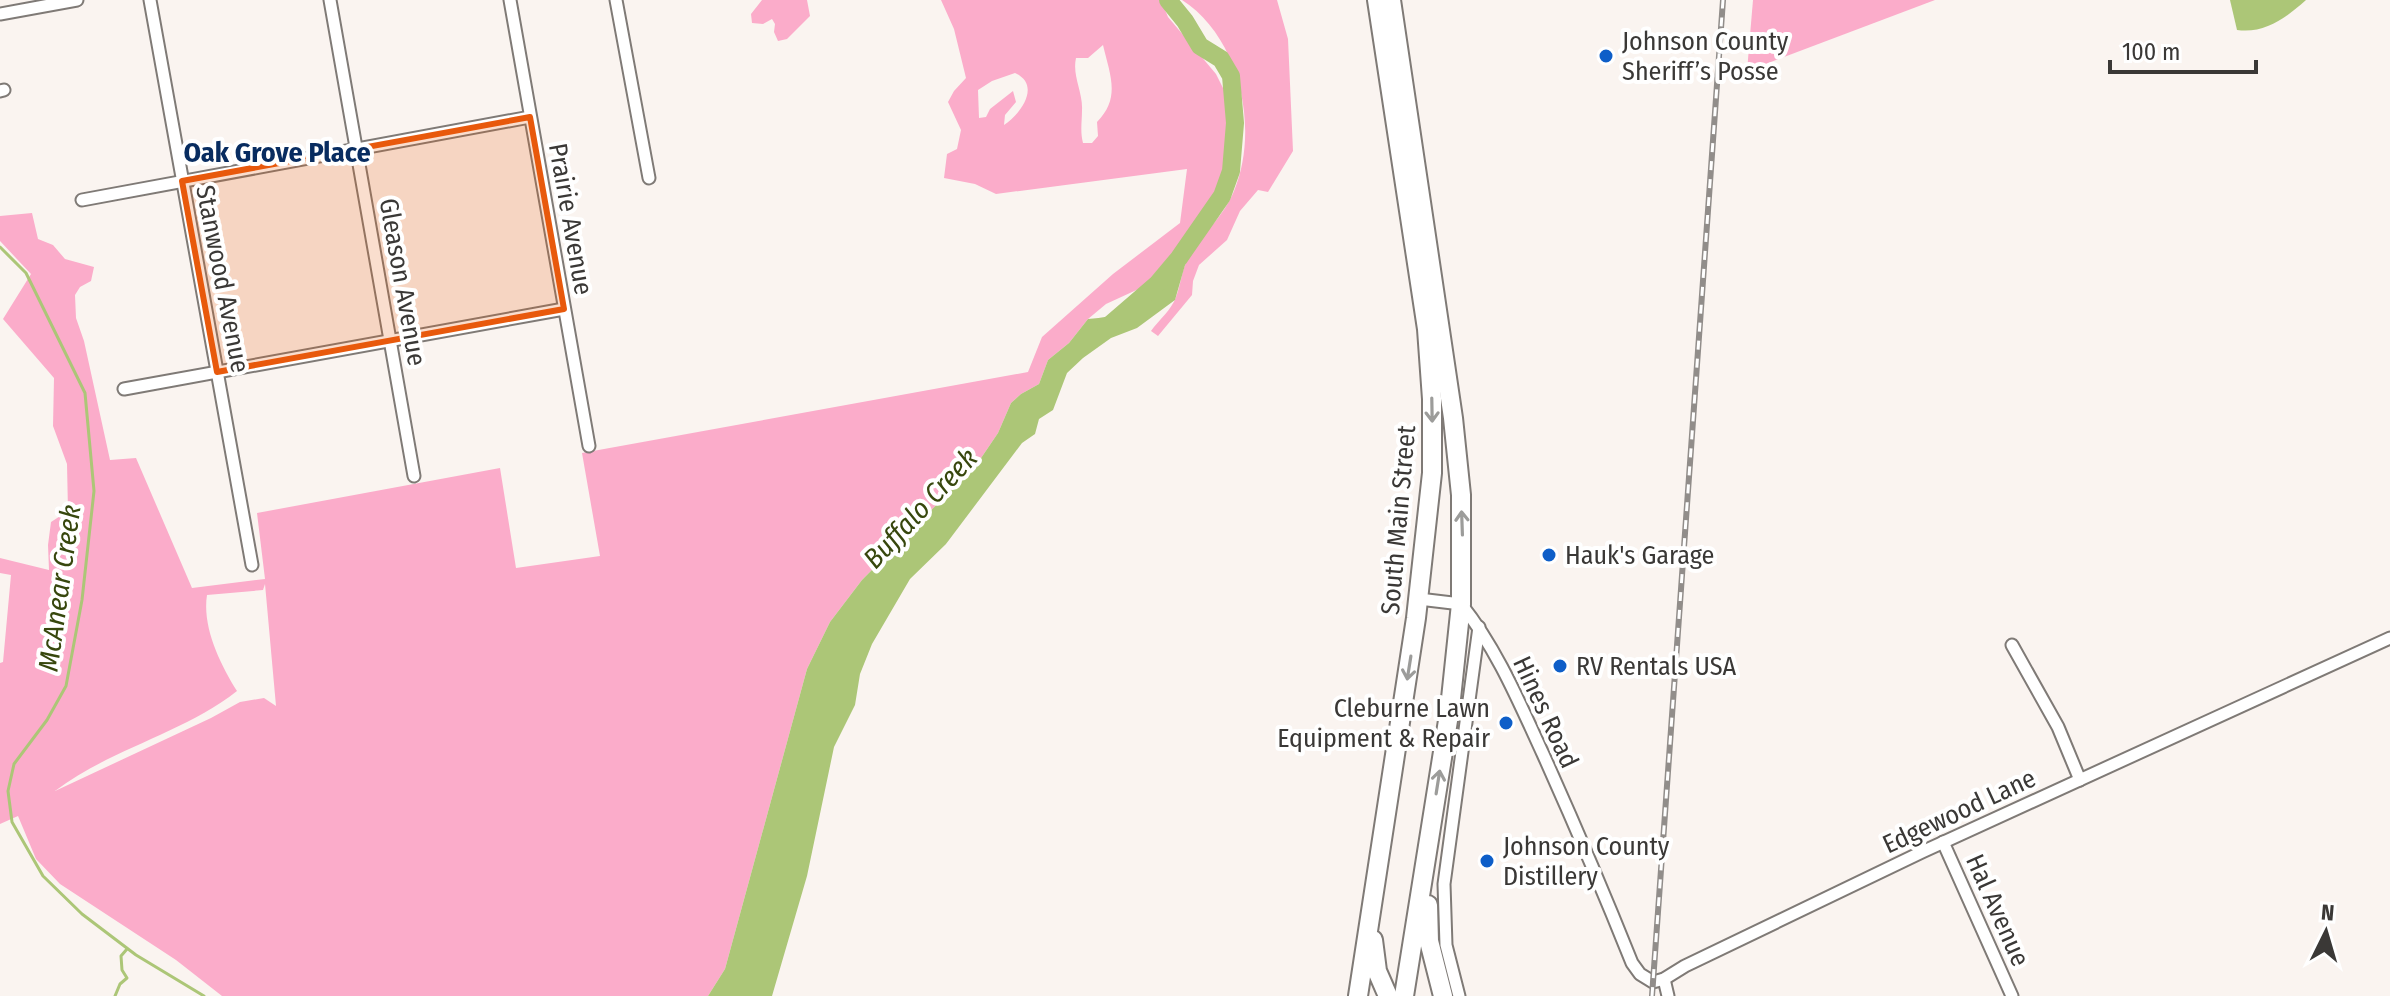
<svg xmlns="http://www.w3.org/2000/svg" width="2390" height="996" viewBox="0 0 2390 996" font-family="'Fira Sans Condensed',sans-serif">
	<rect width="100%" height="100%" fill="#faf4f0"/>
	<g fill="#fbacca" fill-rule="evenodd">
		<path d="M 762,0 L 807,0 L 810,16 L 787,39 L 778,41 L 774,32 L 775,24 L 772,19 L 763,24 L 752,23 L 751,14 Z"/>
		<path d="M 941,0 L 1161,0 L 1168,17 L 1216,74 L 1226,94 L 1227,157 L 1215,193 L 1200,213 L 1192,230 L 1143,287 L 1106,304 L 1088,319 L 1069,343 L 1048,360 L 1039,384 L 1021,394 L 1011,403 L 998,433 L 977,464 L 862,580 L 830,622 L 807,669 L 725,969 L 708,996 L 222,996 L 176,960 L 60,884 L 36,859 L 18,816 L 0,824 L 0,663 L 3,662 L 11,575 L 0,573 L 0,558 L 49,570 L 48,545 L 51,522 L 68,511 L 67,464 L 53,426 L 54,378 L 3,319 L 31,274 L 0,241 L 0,216 L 32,213 L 38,239 L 53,245 L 65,259 L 94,267 L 91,281 L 80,287 L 75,295 L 76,318 L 84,341 L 110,460 L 136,458 L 192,588 L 265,579 L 257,513 L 500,468 L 516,568 L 600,556 L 582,453 L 1028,372 L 1042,337 L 1113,274 L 1180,223 L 1187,169 L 996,194 L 975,184 L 944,178 L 947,154 L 957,149 L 961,130 L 948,102 L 954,91 L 966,78 L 954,29 ZM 1103,45 C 1110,75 1121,98 1097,122 L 1098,136 L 1092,143 L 1083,143 C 1080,131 1082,122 1082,110 C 1083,92 1072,76 1076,58 L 1088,58 ZM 1015,73 C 1042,85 1020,115 1004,125 L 1005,115 L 1016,102 L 1013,91 L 990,109 L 986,117 L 979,118 L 978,90 L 992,81 ZM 265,584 L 276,706 L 264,698 L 240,702 L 211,718 L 55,791 C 110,749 182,734 237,691 C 220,664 202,627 207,595 L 263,590 Z"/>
		<path d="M 1182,0 L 1277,0 L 1288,39 L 1293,151 L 1268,192 L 1258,190 L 1240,211 L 1227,240 L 1199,265 L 1193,281 L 1192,295 L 1158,336 L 1151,331 C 1159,320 1172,309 1176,297 C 1181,284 1182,268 1189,256 C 1203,233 1224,216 1234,191 C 1260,129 1240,37 1182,0 Z"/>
		<path d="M 1753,0 L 1935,0 L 1747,71 Z"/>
	</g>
	<g fill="#acc677">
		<path d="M 2230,0 L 2306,0 C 2287,17 2265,34 2237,30 Z"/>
		<path d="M 1173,252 L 1187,258 L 1175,300 L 1137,328 L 1111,338 L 1083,358 L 1067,373 L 1053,410 L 1039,419 L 1035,434 L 1022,443 L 946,544 L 910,579 L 872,644 L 860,674 L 855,705 L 834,747 L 807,876 L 772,996 L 708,996 L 725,969 L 807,669 L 830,622 L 862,580 L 977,464 L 998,433 L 1011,403 L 1021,394 L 1039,384 L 1048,360 L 1069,343 L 1088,319 C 1150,314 1142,295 1173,252 Z"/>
	</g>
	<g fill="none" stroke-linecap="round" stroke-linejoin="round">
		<g stroke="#acc677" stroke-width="3">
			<path d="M 0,247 L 26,273 L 85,393 L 94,491 L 82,600 L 66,686 L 47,720 L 14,764 L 8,791 L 12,822 L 43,876 L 82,914 L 136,955 L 204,996"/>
			<path d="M 115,996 L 120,984 L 127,978 L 122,970 L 121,956 L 127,949"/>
		</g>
		<path stroke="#acc677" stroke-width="18" d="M 1106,328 L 1157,284 L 1179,258 L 1222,196 L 1231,171 L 1235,123 L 1231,76 L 1221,59 L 1200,46 L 1185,21 L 1168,0"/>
		<g stroke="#7f7a76" stroke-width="15">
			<g id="minor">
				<path d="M 150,0 L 252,565"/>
				<path d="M 330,0 L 414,476"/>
				<path d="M 510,0 L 589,446"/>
				<path d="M 616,0 L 649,178"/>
				<path d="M 0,14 L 77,0"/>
				<path d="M 0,91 L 4,90"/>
				<path d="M 82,200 L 530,117"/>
				<path d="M 124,389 L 564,309"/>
				<path d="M 1419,599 L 1461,604 C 1497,649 1519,702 1543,754 C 1574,823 1604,893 1632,963 L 1640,974 L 1653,982 L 1664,979 L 1685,966 L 1922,852 L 2390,638"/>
				<path d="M 2012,645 L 2058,727 L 2080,780"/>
				<path d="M 1943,842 L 2012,996"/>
				<path d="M 1664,979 L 1668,996"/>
				<path d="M 1459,996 L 1446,945 L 1444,884 L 1479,627"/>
			</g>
		</g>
		<g stroke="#7f7a76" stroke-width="22">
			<g id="primary">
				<path d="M 1391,0 L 1453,418 L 1461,495 L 1461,604 L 1450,708 L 1404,996"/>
				<path d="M 1428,905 L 1429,941 L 1443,996"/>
				<path d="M 1373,940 L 1377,971 L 1388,996"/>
				<path d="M 1358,996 L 1416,618 L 1432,473 L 1432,399 L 1427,329 L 1377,0"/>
			</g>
		</g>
		<use href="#minor" stroke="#fff" stroke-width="11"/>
		<use href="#primary" stroke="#fff" stroke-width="18"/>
		<g stroke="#918d8a" stroke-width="6">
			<path id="rail" d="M 1652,996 L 1723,0"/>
		</g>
		<use href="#rail" stroke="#fff" stroke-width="3" stroke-dasharray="9" stroke-linecap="butt"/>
	</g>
	<defs><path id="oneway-shaft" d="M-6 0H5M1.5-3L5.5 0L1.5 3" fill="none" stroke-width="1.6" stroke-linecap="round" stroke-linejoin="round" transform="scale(2)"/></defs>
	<g stroke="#9c9c9a">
		<use href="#oneway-shaft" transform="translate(1432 410) rotate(89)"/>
		<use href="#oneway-shaft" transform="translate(1462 523) rotate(-92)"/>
		<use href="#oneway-shaft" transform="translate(1409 668) rotate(99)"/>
		<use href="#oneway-shaft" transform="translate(1438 782) rotate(-81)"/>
	</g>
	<path fill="#e8590c" fill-opacity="0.2" stroke="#e8590c" stroke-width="6" stroke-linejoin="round" d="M 530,117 L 564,309 L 217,372 L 182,181 Z"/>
	<g fill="#0e5ec8" stroke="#fff" stroke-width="3">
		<circle cx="1606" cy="56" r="8"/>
		<circle cx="1549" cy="555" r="8"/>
		<circle cx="1560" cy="666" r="8"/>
		<circle cx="1506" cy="723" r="8"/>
		<circle cx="1487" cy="861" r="8"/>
	</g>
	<g text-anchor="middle" stroke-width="8" stroke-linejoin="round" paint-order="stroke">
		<g font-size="26" fill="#3a3836" stroke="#fff" text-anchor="start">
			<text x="1622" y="50">Johnson County<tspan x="1622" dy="30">Sheriff’s Posse</tspan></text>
			<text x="1565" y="564">Hauk's Garage</text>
			<text x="1576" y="675">RV Rentals USA</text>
			<text x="1490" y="717" text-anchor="end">Cleburne Lawn<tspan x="1490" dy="30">Equipment &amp; Repair</tspan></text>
			<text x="1503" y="855">Johnson County<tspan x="1503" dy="30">Distillery</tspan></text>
		</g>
		<g font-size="26" fill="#3a3836" stroke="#fff">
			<text transform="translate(571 219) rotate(80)" y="9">Prairie Avenue</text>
			<text transform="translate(223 279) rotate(79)" y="9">Stanwood Avenue</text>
			<text transform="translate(403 282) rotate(80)" y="9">Gleason Avenue</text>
			<text transform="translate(1398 520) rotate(-85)" y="9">South Main Street</text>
			<text transform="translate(1546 712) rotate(65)" y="9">Hines Road</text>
			<text transform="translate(1959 811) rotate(-25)" y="9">Edgewood Lane</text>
			<text transform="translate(1998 910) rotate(66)" y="9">Hal Avenue</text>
		</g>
		<g font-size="28" font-weight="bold" fill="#082c60" stroke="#fff">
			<text x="277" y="162">Oak Grove Place</text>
		</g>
		<g font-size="28" font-style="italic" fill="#37470d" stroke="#fff">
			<text transform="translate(920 508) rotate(-47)" y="10">Buffalo Creek</text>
			<text transform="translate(59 588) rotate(-82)" y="10">McAnear Creek</text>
		</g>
	</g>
	<g transform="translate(2326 932) rotate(5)" stroke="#ffffff" stroke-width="6" paint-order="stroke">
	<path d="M0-6L14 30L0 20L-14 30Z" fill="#3a3836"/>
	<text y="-12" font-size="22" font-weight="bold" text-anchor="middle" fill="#3a3836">N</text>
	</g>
	<path d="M2110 60v12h146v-12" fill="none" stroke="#3a3836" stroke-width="4"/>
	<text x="2122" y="60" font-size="24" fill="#3a3836" stroke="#ffffff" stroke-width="6" paint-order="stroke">100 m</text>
</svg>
